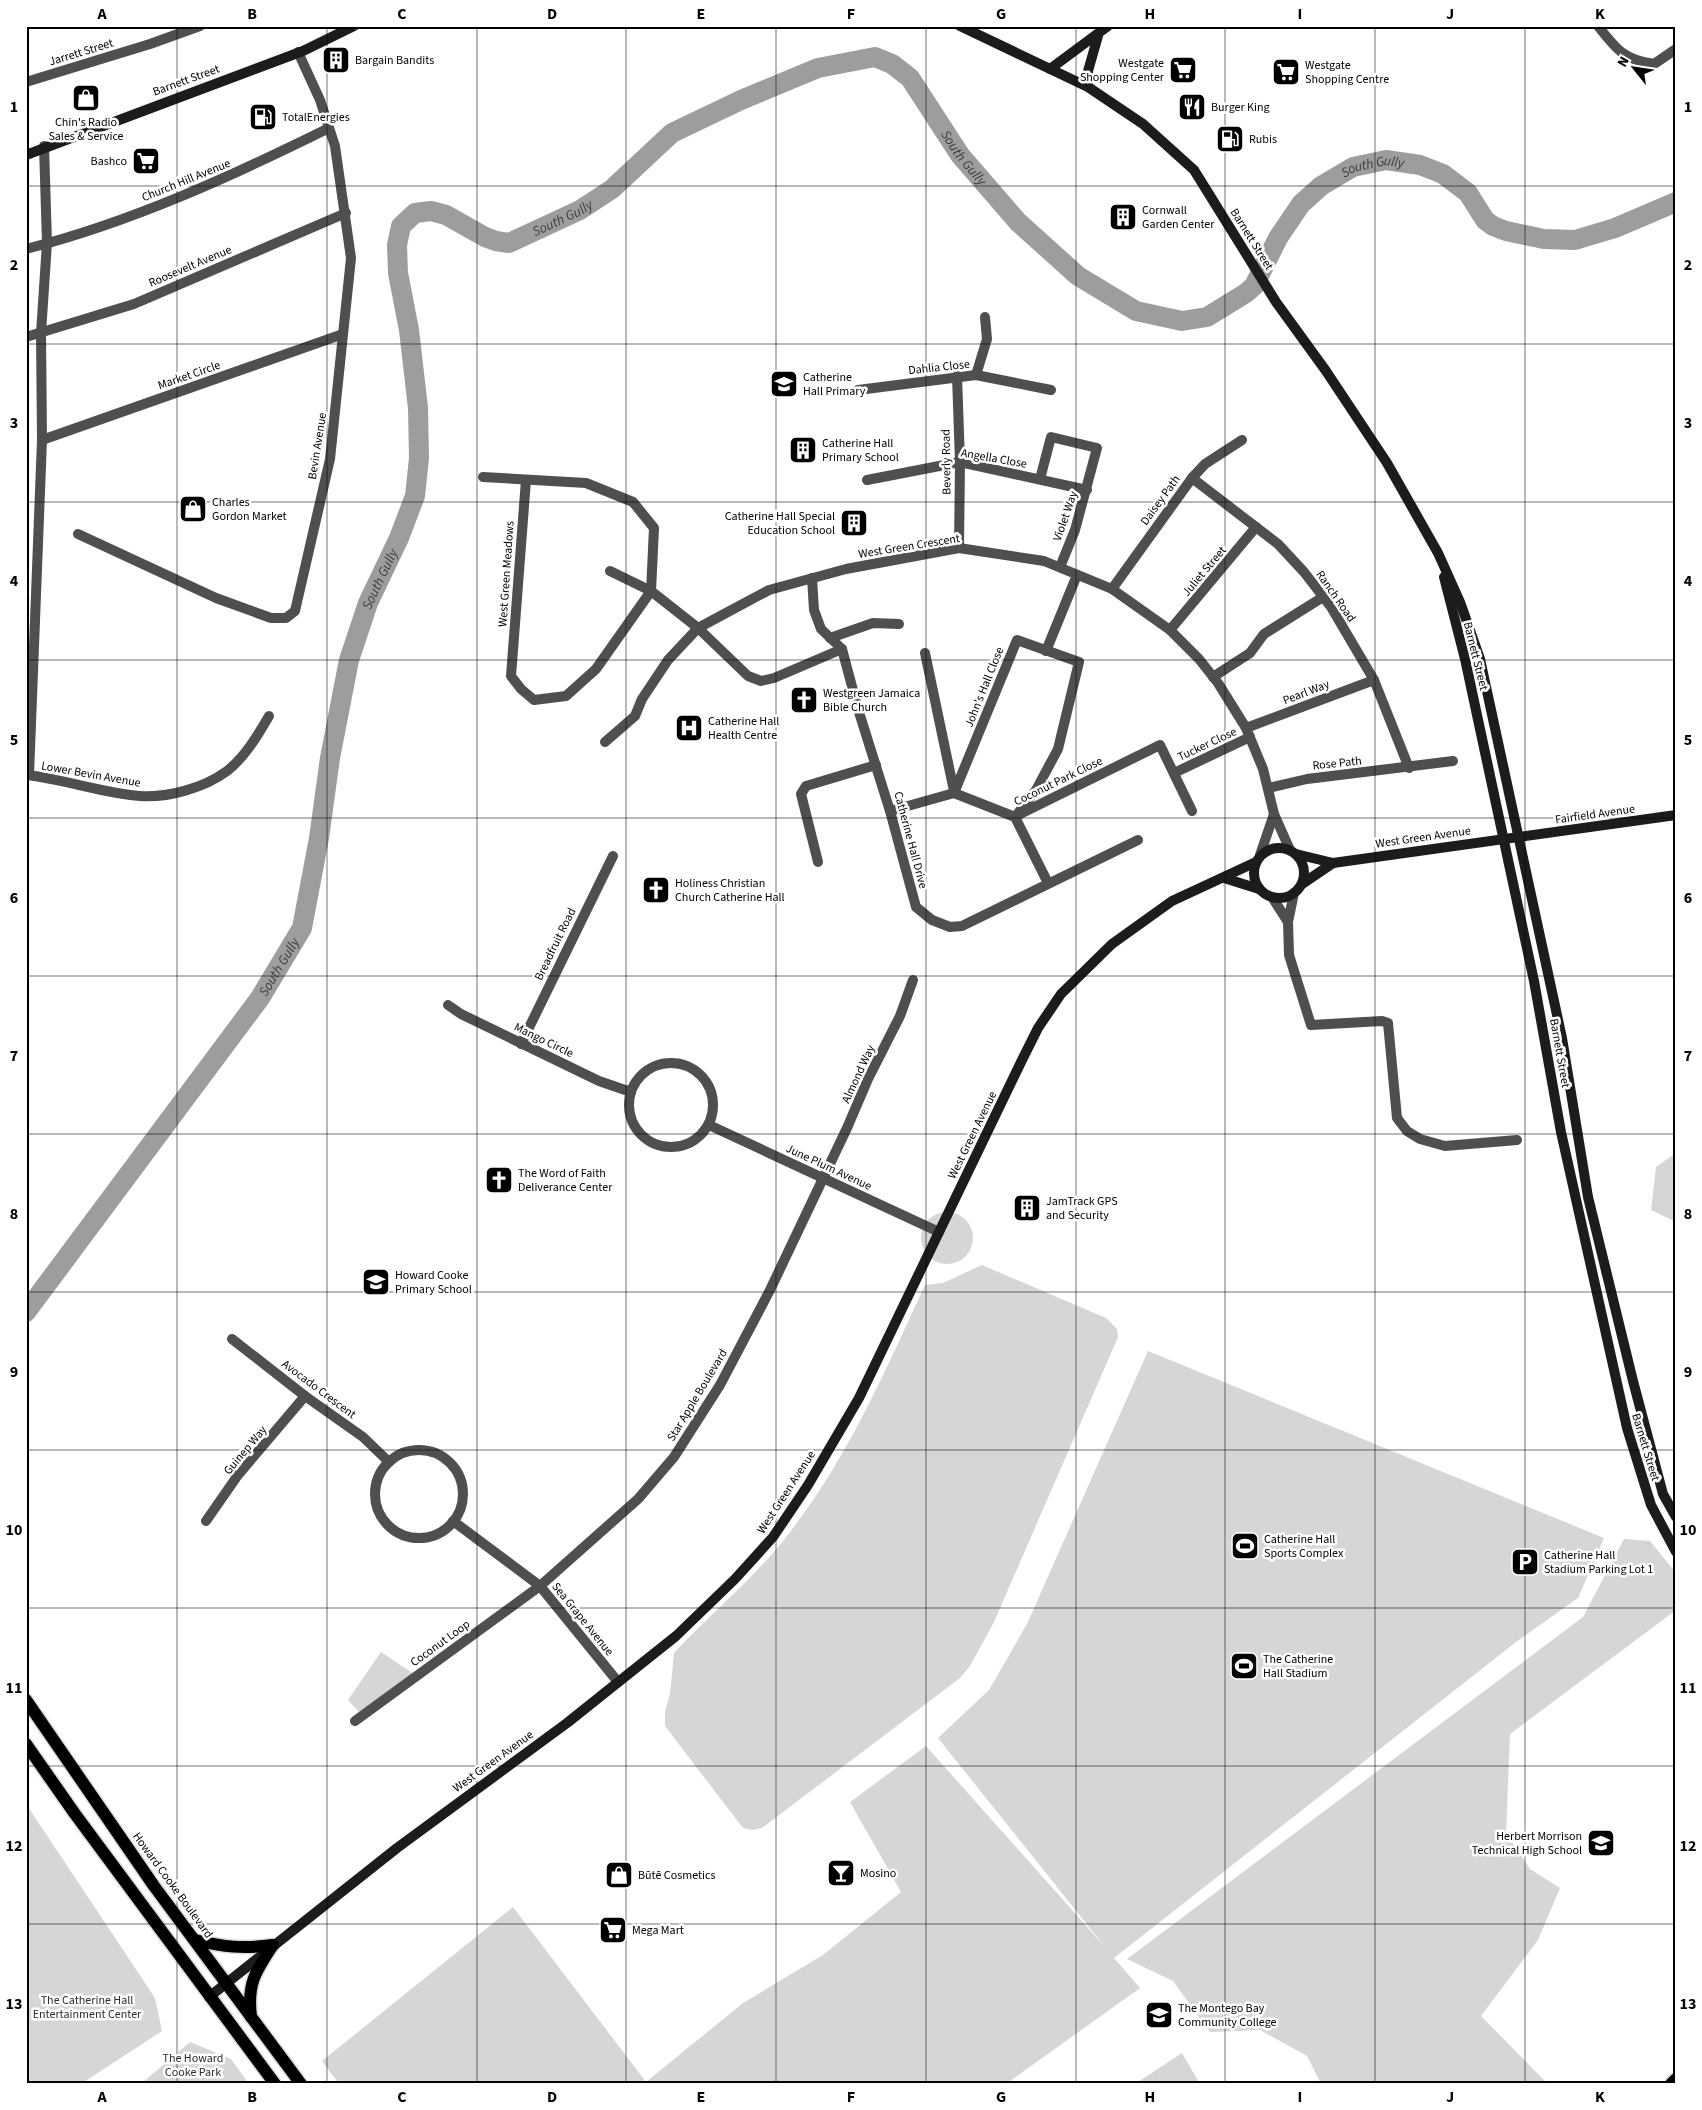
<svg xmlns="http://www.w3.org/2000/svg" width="1702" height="2110" viewBox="0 0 1702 2110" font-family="'Source Sans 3',sans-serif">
	<rect width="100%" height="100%" fill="#fff"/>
	<g fill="#d6d6d6">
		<path d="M 1676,1153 L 1676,1222 L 1651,1210 L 1656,1167 Z"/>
		<circle cx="947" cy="1238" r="26"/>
		<path d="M 982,1265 L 1106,1318 L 1117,1329 L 1118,1337 L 994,1622 L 970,1666 L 960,1678 L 762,1828 L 752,1830 L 743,1828 L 665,1726 L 665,1711 L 670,1694 L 674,1653 C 709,1615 750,1582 783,1541 C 845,1464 884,1374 925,1285 L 943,1283 Z"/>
		<path d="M 1148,1351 L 1604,1538 L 1578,1598 L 1516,1642 L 1114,1958 L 1140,1988 L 1006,2084 L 339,2084 L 322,2061 L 513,1907 L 646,2082 L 743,2003 L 823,1955 L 901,1892 L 850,1802 L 926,1746 L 1105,1947 L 938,1738 L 989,1690 L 1027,1624 Z"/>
		<path d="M 1624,1539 L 1650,1541 L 1676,1573 L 1676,1610 L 1510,1734 L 1506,1833 L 1530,1869 L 1560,1888 L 1538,1940 L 1481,2016 L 1548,2084 L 1472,2084 L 1448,2081 L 1442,2084 L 1321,2084 L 1307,2056 L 1260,2030 L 1210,2032 L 1173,1981 L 1127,1959 L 1583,1617 Z"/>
		<path d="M 381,1652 L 414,1674 L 359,1712 L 348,1700 Z"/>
		<path d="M 26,1804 L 155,1998 L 162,2031 L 81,2084 L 26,2084 Z"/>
		<path d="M 190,2042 L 231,2059 L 249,2084 L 141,2084 Z"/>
		<path d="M 1182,2053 L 1200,2084 L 1135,2084 Z"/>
	</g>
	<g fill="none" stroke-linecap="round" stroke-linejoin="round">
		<path stroke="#9d9d9d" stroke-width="20" id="s1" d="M 26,1312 L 260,998 L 302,928 L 319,838 L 330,758 L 349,660 L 368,603 L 399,538 L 415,496 L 419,458 L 418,408 L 409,330 L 398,273 L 397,245 L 401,226 L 415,213 L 431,211 L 446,215 L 485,237 L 496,241 L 509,243 L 580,210 L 612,189 L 672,133 L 741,100 L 818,68 L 875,57 L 892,64 L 910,78 L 960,155 L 1018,222 L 1078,276 L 1136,311 L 1182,321 L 1207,317 L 1246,293 L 1254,286 L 1278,238 L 1301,204 L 1321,186 L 1353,167 L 1386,160 L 1420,165 L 1443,174 L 1468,193 L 1485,220 L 1493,226 L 1506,231 L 1544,239 L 1575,240 L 1615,228 L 1676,202"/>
		<g stroke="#dbdbdb" stroke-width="15">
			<g id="primary">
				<path d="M 26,1700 L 154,1886 L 301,2084"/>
				<path d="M 26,1744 L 75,1814 L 275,2084"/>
				<path d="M 195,1940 C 224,1947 243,1949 273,1945"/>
				<path d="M 251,2017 C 247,1984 255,1972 273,1945"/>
				<path d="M 1671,2084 L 1676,2079"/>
			</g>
		</g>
		<g stroke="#4f4f4f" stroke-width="10">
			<path d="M 1598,26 C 1616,49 1624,60 1654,64 L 1676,49"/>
			<path d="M 26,82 L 150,44 L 200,26"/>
			<path d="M 26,249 C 132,222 232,176 329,128"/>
			<path d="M 26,337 L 134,304 L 346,213"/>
			<path d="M 976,375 L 987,339 L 985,317"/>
			<path d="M 957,376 L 960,462 L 959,548"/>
			<path d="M 858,390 L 976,375 L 1051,390"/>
			<path d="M 42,440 L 343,334"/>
			<path d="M 483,477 L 586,483 L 633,502 L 654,528 L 651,591 L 610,571"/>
			<path d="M 1192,478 L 1278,544 L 1304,572 L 1331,607 L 1374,680 L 1409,768"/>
			<path d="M 1040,479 L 1051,437 L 1097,448 L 1075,530 L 1060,567"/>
			<path d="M 526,480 L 511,676 L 521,689 L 534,700 L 566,696 L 596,669 L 651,591 L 698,628 L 748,676 L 761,681 L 774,678 L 842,649"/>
			<path d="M 867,480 L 960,462 L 1087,490"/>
			<path d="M 78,534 L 216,598 L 271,618 L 286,618 L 295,611 L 330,459 L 351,258 L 335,146 L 320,100 L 298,52"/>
			<path d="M 812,578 L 814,610 L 821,629 L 842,649 L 858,709 L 890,811 L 916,907 L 932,920 L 950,927 L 962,926 L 1138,840"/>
			<path d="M 1112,589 L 1192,478 L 1205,464 L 1242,440"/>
			<path d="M 1170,630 L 1256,527"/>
			<path d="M 830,638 L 873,623 L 899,624"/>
			<path d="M 1046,651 L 1077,575"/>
			<path d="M 925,653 L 954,791"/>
			<path d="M 1213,677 L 1250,653 L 1264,634 L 1323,597"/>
			<path d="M 1246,728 L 1374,680"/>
			<path d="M 605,742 L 635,716 L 642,699 L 668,660 L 698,628 L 769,590 L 846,569 L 959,548 L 1044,561 L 1112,589 L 1170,630 L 1199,659 L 1218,683 L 1246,728 L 1263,769 L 1274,814 L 1290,850"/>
			<path d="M 1174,773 L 1250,737"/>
			<path d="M 26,775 C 64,779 101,793 140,796 C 168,798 204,788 227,771 C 245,757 258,735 269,716"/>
			<path d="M 29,775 L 42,440 L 41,333 L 47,243 L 44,146"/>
			<path d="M 1269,788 L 1307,779 L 1453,761"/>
			<path d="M 954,793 L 1017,640 L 1079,662 L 1058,749 L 1036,790 L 1015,817"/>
			<path d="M 890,811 L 954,793 L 1015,817 L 1048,883"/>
			<path d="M 1018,815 L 1160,745 L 1192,811"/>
			<path d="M 1260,855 L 1274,814"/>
			<path d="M 818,862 L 801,794 L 806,786 L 876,765"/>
			<path d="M 1294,893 L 1288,922 L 1289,955 L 1311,1025 L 1382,1021 L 1388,1023 L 1397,1118 L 1407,1131 L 1420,1139 L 1445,1146 L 1517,1140"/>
			<path d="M 1272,897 L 1288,922"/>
			<path d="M 448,1005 L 461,1014 L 599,1081 L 631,1092"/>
			<path d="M 521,1044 L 613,856"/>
			<circle cx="671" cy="1105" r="42"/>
			<path d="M 709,1125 L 939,1232"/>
			<path d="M 232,1339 L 305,1396 L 363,1437 L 389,1462"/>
			<circle cx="419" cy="1494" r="44"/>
			<path d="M 206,1521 L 238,1475 L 305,1396"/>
			<path d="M 453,1521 L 540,1586 L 618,1682"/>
			<path d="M 355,1721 L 540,1586 L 638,1499 L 674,1457 L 720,1385 L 770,1290 L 847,1128 L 868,1079 L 900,1016 L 913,980"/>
		</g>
		<g stroke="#1c1c1c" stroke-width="10">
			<path d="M 960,26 L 1088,87 L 1143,124 L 1194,170 L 1276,302 L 1326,371 L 1387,463 L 1438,553 L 1460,602 L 1480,659 L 1562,1038 L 1588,1197 L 1633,1381 L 1663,1494 L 1676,1517"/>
			<path d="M 1050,69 L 1108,26"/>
			<path d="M 1088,87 L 1088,71 L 1098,36"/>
			<path d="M 26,155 L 303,51 L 354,26"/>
			<path d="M 1444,577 L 1465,659 L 1534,981 L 1561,1132 L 1627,1428 L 1651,1505 L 1676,1552"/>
			<circle cx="1279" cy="873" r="25"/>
			<path d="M 1296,854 L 1333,863 L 1676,815"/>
			<path d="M 1224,878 L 1259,889"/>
			<path d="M 1302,884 L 1333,863"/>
			<path d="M 209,1997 L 397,1848 L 567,1723 L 676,1636 L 735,1579 L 773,1537 L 808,1485 L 859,1398 L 1022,1060 L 1038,1028 L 1061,994 L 1112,944 L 1172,901 L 1256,862"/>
		</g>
		<use href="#primary" stroke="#000" stroke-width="12"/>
	</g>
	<path fill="none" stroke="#000" stroke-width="1" stroke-opacity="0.55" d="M 177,26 L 177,2084M 327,26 L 327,2084M 477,26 L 477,2084M 626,26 L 626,2084M 776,26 L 776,2084M 926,26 L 926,2084M 1076,26 L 1076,2084M 1225,26 L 1225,2084M 1375,26 L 1375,2084M 1525,26 L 1525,2084M 26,186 L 1676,186M 26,344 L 1676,344M 26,502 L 1676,502M 26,660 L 1676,660M 26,818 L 1676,818M 26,976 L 1676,976M 26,1134 L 1676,1134M 26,1292 L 1676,1292M 26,1450 L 1676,1450M 26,1608 L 1676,1608M 26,1766 L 1676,1766M 26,1924 L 1676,1924"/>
	<defs>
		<g id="building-square" transform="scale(1.4375)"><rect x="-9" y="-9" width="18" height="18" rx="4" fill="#000" stroke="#fff"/><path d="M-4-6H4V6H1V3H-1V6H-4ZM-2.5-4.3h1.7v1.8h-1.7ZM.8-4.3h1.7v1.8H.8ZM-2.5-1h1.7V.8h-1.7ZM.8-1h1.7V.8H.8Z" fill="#fff"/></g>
		<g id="supermarket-square" transform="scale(1.4375)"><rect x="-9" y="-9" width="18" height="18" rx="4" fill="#000" stroke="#fff"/><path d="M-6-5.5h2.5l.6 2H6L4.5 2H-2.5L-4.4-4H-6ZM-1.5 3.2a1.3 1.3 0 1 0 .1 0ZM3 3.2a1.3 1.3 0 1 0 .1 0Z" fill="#fff"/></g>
		<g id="shop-square" transform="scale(1.4375)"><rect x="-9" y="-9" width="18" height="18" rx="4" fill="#000" stroke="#fff"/><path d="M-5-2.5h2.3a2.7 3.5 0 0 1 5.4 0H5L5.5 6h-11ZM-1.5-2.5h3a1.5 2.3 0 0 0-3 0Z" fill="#fff"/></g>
		<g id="restaurant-square" transform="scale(1.4375)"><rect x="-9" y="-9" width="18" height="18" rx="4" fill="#000" stroke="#fff"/><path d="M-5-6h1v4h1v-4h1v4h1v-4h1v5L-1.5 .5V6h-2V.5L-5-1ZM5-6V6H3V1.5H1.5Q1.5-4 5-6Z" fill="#fff"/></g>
		<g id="fuel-square" transform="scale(1.4375)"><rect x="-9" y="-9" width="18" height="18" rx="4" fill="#000" stroke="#fff"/><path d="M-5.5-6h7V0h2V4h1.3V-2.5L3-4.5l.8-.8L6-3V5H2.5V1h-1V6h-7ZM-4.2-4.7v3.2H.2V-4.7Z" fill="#fff"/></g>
		<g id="school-square" transform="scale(1.4375)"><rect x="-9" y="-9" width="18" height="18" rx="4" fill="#000" stroke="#fff"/><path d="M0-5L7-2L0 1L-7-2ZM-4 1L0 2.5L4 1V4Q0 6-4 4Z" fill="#fff"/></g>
		<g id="church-square" transform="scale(1.4375)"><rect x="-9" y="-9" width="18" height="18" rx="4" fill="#000" stroke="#fff"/><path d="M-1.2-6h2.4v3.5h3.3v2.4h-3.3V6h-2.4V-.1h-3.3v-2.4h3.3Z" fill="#fff"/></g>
		<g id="hospital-square" transform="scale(1.4375)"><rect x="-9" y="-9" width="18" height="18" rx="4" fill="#000" stroke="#fff"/><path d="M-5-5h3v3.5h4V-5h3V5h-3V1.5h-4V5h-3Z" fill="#fff"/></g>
		<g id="stadium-square" transform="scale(1.4375)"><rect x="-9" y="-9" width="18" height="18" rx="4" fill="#000" stroke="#fff"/><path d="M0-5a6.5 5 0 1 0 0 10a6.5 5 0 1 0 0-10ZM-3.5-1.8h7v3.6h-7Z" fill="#fff"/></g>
		<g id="parking-square" transform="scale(1.4375)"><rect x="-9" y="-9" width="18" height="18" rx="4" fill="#000" stroke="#fff"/><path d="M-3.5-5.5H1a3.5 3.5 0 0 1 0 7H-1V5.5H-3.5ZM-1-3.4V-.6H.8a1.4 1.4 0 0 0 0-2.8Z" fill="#fff"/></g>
		<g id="bar-square" transform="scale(1.4375)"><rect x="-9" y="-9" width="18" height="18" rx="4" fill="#000" stroke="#fff"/><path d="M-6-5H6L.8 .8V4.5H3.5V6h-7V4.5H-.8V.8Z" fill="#fff"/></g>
		<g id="university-square" transform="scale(1.4375)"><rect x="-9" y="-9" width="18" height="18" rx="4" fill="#000" stroke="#fff"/><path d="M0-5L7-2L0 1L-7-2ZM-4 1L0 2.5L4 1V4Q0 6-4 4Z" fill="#fff"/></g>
	</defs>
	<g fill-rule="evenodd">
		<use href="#building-square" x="336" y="60"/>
		<use href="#supermarket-square" x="1183" y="70"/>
		<use href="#supermarket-square" x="1286" y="72"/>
		<use href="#shop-square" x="86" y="98"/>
		<use href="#restaurant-square" x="1192" y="107"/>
		<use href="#fuel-square" x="263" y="117"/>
		<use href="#fuel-square" x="1230" y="139"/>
		<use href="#supermarket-square" x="146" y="161"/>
		<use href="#building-square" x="1123" y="217"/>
		<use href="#school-square" x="784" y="384"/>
		<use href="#building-square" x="803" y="450"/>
		<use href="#shop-square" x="193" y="509"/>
		<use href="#building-square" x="854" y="523"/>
		<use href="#church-square" x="804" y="700"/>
		<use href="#hospital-square" x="689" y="728"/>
		<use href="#church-square" x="656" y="890"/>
		<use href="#church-square" x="499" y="1180"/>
		<use href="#building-square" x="1027" y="1208"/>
		<use href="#school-square" x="376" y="1282"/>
		<use href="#stadium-square" x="1245" y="1546"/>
		<use href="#parking-square" x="1525" y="1562"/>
		<use href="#stadium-square" x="1244" y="1666"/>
		<use href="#school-square" x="1601" y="1843"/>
		<use href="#bar-square" x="841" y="1873"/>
		<use href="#shop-square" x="619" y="1875"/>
		<use href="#supermarket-square" x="613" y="1930"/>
		<use href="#university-square" x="1159" y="2015"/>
	</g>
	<g text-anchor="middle" stroke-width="5" stroke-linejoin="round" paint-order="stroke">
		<g font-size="12" fill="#000" stroke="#fff">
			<text transform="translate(81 52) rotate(-17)" y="4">Jarrett Street</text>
			<text transform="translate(186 80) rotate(-20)" y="4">Barnett Street</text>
			<text transform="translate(186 180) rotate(-22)" y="4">Church Hill Avenue</text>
			<text transform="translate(1252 239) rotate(58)" y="4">Barnett Street</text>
			<text transform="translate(190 266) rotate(-23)" y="4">Roosevelt Avenue</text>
			<text transform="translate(939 367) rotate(-6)" y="4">Dahlia Close</text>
			<text transform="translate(189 375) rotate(-19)" y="4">Market Circle</text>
			<text transform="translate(317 446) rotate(-81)" y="4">Bevin Avenue</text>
			<text transform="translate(994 458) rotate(10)" y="4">Angella Close</text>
			<text transform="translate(946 462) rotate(-91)" y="4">Beverly Road</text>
			<text transform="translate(1160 500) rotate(-54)" y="4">Daisey Path</text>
			<text transform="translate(1065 516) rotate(-71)" y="4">Violet Way</text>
			<text transform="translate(909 546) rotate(-9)" y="4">West Green Crescent</text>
			<text transform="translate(1204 571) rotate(-50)" y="4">Juliet Street</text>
			<text transform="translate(506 574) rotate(-86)" y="4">West Green Meadows</text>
			<text transform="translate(1336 596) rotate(55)" y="4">Ranch Road</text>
			<text transform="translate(1476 656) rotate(76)" y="4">Barnett Street</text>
			<text transform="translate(984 687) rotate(-68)" y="4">John's Hall Close</text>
			<text transform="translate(1306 692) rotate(-21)" y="4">Pearl Way</text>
			<text transform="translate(1207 744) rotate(-25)" y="4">Tucker Close</text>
			<text transform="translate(1337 763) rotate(-6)" y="4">Rose Path</text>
			<text transform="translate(91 774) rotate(10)" y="4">Lower Bevin Avenue</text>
			<text transform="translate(1058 781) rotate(-26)" y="4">Coconut Park Close</text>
			<text transform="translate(1595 814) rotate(-8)" y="4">Fairfield Avenue</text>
			<text transform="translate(1423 837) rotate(-8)" y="4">West Green Avenue</text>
			<text transform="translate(911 840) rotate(75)" y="4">Catherine Hall Drive</text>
			<text transform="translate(555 944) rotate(-64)" y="4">Breadfruit Road</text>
			<text transform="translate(544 1040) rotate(26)" y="4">Mango Circle</text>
			<text transform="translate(1560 1053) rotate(80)" y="4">Barnett Street</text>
			<text transform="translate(858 1074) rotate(-65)" y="4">Almond Way</text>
			<text transform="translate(972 1135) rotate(-64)" y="4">West Green Avenue</text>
			<text transform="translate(829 1167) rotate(25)" y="4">June Plum Avenue</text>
			<text transform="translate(319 1389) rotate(37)" y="4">Avocado Crescent</text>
			<text transform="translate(697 1395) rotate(-59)" y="4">Star Apple Boulevard</text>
			<text transform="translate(1646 1447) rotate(73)" y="4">Barnett Street</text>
			<text transform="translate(245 1450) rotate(-50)" y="4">Guinep Way</text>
			<text transform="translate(786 1492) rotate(-57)" y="4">West Green Avenue</text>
			<text transform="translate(583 1619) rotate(51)" y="4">Sea Grape Avenue</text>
			<text transform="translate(440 1643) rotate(-36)" y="4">Coconut Loop</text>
			<text transform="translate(493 1761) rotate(-36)" y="4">West Green Avenue</text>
			<text transform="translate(173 1885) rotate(54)" y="4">Howard Cooke Boulevard</text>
		</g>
		<g font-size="12" fill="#000" stroke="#fff" text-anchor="start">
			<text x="355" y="64">Bargain Bandits</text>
			<text x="1164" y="67" text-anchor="end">Westgate<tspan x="1164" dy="14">Shopping Center</tspan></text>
			<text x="1305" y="69">Westgate<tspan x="1305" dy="14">Shopping Centre</tspan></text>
			<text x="1211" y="111">Burger King</text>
			<text x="282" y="121">TotalEnergies</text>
			<text x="86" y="126" text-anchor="middle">Chin's Radio<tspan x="86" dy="14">Sales &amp; Service</tspan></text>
			<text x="1249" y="143">Rubis</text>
			<text x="127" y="165" text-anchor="end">Bashco</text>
			<text x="1142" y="214">Cornwall<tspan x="1142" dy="14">Garden Center</tspan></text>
			<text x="803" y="381">Catherine<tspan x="803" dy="14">Hall Primary</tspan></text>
			<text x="822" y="447">Catherine Hall<tspan x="822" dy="14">Primary School</tspan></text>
			<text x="212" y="506">Charles<tspan x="212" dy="14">Gordon Market</tspan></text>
			<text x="835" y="520" text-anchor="end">Catherine Hall Special<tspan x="835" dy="14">Education School</tspan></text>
			<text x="823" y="697">Westgreen Jamaica<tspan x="823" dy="14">Bible Church</tspan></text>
			<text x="708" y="725">Catherine Hall<tspan x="708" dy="14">Health Centre</tspan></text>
			<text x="675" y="887">Holiness Christian<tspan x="675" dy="14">Church Catherine Hall</tspan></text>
			<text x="518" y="1177">The Word of Faith<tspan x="518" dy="14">Deliverance Center</tspan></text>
			<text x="1046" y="1205">JamTrack GPS<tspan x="1046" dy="14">and Security</tspan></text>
			<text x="395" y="1279">Howard Cooke<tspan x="395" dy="14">Primary School</tspan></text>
			<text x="1264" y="1543">Catherine Hall<tspan x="1264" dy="14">Sports Complex</tspan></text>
			<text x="1544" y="1559">Catherine Hall<tspan x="1544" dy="14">Stadium Parking Lot 1</tspan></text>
			<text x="1263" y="1663">The Catherine<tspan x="1263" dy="14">Hall Stadium</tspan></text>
			<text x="1582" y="1840" text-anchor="end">Herbert Morrison<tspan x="1582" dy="14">Technical High School</tspan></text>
			<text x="860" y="1877">Mosino</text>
			<text x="638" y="1879">Būtē Cosmetics</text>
			<text x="632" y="1934">Mega Mart</text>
			<text x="1178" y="2012">The Montego Bay<tspan x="1178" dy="14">Community College</tspan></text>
		</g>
		<g font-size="12" fill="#2d2d2d" stroke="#fff">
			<text x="87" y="2004">The Catherine Hall<tspan x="87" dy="14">Entertainment Center</tspan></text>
			<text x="193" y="2062">The Howard<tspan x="193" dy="14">Cooke Park</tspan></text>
		</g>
		<g font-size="14" font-style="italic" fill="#3e3e3e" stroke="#fff">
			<text dy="5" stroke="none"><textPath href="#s1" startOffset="1869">South Gully</textPath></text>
			<text dy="5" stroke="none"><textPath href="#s1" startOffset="2409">South Gully</textPath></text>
			<text dy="5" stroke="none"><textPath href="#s1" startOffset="1374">South Gully</textPath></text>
			<text dy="5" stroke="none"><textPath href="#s1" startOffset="832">South Gully</textPath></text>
			<text dy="5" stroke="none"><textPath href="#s1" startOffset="428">South Gully</textPath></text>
		</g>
	</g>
	<rect width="1702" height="2110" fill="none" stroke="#ffffff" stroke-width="55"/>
	<g transform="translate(1634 68) rotate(300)" stroke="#ffffff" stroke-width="4" paint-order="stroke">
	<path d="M0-4L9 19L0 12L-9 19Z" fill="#000000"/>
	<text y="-8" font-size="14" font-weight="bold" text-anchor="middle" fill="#000000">N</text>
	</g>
	<rect x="28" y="28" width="1646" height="2054" fill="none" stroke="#000" stroke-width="2"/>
	<g font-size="16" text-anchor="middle" font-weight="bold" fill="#000">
		<text x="102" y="19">A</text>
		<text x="252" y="19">B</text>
		<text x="402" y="19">C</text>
		<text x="552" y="19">D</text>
		<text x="701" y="19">E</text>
		<text x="851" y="19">F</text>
		<text x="1001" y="19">G</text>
		<text x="1150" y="19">H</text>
		<text x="1300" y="19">I</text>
		<text x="1450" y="19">J</text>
		<text x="1600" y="19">K</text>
		<text x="14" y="112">1</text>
		<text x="1688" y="112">1</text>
		<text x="14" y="270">2</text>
		<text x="1688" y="270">2</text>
		<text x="14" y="428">3</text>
		<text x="1688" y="428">3</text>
		<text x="14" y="586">4</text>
		<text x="1688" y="586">4</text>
		<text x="14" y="745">5</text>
		<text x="1688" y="745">5</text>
		<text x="14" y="903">6</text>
		<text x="1688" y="903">6</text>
		<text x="14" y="1061">7</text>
		<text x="1688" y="1061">7</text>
		<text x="14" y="1219">8</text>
		<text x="1688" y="1219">8</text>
		<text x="14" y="1377">9</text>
		<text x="1688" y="1377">9</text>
		<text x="14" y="1535">10</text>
		<text x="1688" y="1535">10</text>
		<text x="14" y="1693">11</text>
		<text x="1688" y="1693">11</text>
		<text x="14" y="1851">12</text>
		<text x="1688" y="1851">12</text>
		<text x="14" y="2009">13</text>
		<text x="1688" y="2009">13</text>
		<text x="102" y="2102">A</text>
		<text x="252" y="2102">B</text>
		<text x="402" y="2102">C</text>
		<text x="552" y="2102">D</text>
		<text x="701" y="2102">E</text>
		<text x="851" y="2102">F</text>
		<text x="1001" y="2102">G</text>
		<text x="1150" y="2102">H</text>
		<text x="1300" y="2102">I</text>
		<text x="1450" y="2102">J</text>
		<text x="1600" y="2102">K</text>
	</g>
</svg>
